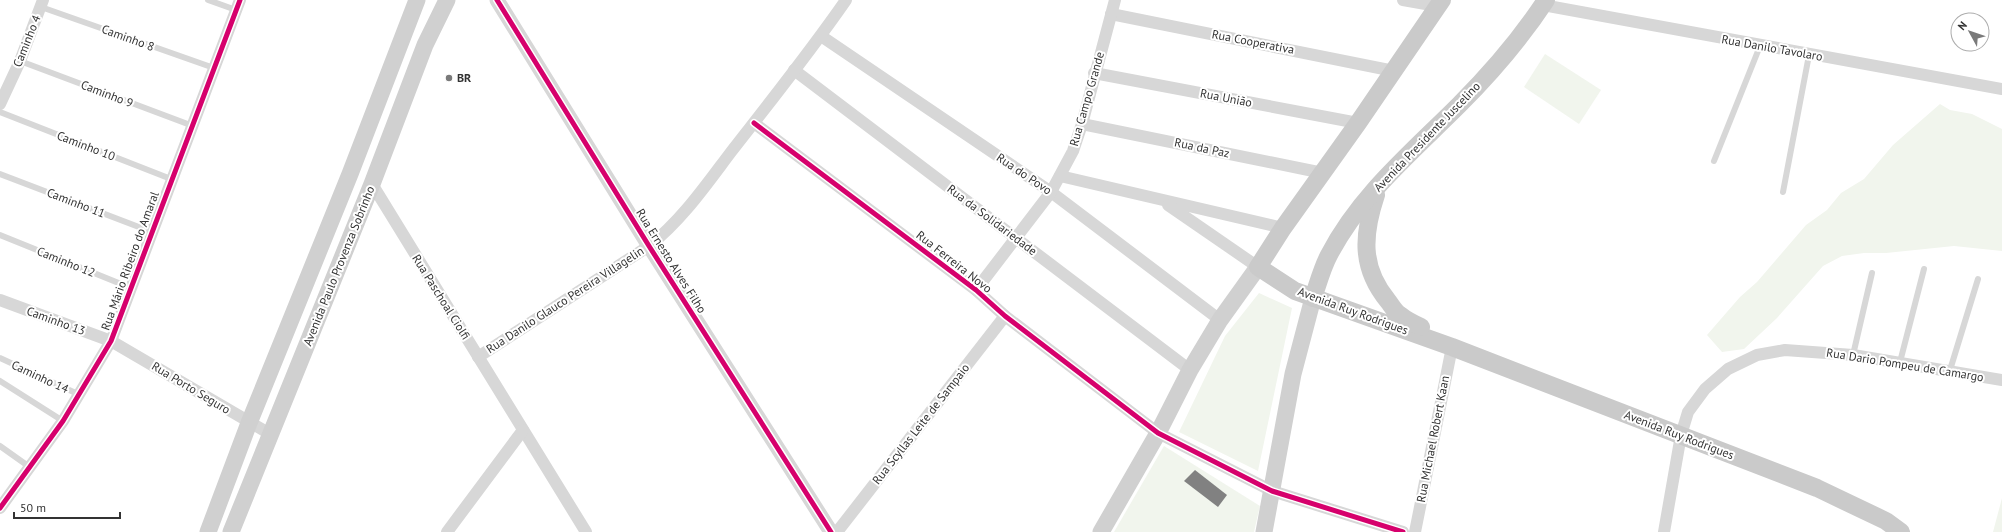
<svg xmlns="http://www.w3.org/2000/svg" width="2002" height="532" viewBox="0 0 2002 532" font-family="'PT Sans',sans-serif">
	<rect width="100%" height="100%" fill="#fff"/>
	<g fill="#f1f5ed">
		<path d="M 1545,54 L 1601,90 L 1579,124 L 1524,87 Z"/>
		<path d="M 1940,104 L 1950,110 L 1972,114 L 2002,129 L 2002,251 L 1954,246 L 1886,253 L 1864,253 L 1842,256 L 1823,266 L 1777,318 L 1744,349 L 1722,352 L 1707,335 L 1740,297 L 1757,282 L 1806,225 L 1827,210 L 1841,193 L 1864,179 L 1893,145 Z"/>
		<path d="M 1259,293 L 1292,308 L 1258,471 L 1179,432 L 1225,336 Z"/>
		<path d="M 1164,446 L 1260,506 L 1254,532 L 1114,532 Z"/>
		<path d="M 2002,498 L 2002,532 L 1993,532 Z"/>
	</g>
	<path fill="#818181" d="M 1195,470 L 1227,495 L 1218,507 L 1184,481 Z"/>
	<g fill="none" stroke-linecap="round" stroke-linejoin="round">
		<g stroke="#d7d7d7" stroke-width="6">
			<path d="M 208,0 L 236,10"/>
			<path d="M 41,7 L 214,68"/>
			<path d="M 20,61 L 193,126"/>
			<path d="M 0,112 L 171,179"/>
			<path d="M 1714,161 L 1760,46"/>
			<path d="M 0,174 L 152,232"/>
			<path d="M 1783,192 L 1809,55"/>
			<path d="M 0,235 L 131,288"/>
			<path d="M 1853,355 L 1872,273"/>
			<path d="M 0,358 L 80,395"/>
			<path d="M 1900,362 L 1924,269"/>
			<path d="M 1950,370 L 1978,279"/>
			<path d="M 0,381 L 63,421"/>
			<path d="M 0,446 L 31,468"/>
		</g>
		<g stroke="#d7d7d7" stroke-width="12">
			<path d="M 1403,0 L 1437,6"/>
			<path d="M 1543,5 L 2002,89"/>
			<path d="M 1111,14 L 1394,71"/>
			<path d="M 821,36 L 1051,192 L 1220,320"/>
			<path d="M 794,70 L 1190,370"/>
			<path d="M 1094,73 L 1358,123"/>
			<path d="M 0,104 L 20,61 L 43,0"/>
			<path d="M 754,123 L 976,290 L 1005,316 L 1158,433 L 1272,491 L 1403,532"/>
			<path d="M 1082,124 L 1323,173"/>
			<path d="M 1060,176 L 1283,228"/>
			<path d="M 372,184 L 586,532"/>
			<path d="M 1168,205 L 1258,267"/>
			<path d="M 976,290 L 1051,192 L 1073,151 L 1082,124 L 1115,0"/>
			<path d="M 0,300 L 111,341 L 270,434"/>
			<path d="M 478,357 L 649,246 C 682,220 706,185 731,152 C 770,102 810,52 846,0"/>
			<path d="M 0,508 L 63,421 L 111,341 L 240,0"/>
			<path d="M 447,532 L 523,430"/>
			<path d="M 837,532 L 1005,316"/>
			<path d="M 1415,532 L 1452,347"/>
			<path d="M 1664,532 L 1681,435 L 1688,412 L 1705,389 L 1728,369 L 1757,355 L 1785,350 L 1853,355 L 2002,380"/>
		</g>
		<path stroke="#d7d7d7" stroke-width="15" d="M 497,0 L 649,246 L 831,532"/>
		<g stroke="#d0d0d0" stroke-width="17">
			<path d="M 208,532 L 249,423 L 350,174 L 417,0"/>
			<path d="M 231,532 L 372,184 L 425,45 L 447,0"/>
			<path d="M 1101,532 L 1158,433 L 1190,370 L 1220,320 L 1258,267"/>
			<path d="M 1264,532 L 1293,374 L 1313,298"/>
		</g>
		<g stroke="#cacaca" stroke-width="18">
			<path d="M 1442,0 L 1358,123 L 1283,228 L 1258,267 L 1295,291 L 1452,347 L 1817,488 L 1886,521 L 1901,532"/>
			<path d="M 1376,195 C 1363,234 1360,267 1388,301 C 1392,306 1395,312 1400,315 C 1406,320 1414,324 1421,327"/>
			<path d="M 1313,298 C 1318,284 1322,268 1329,255 C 1360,195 1412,152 1459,105 C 1491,73 1521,38 1546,0"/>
		</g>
		<g stroke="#fff" stroke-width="8">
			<g id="cycleway">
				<path d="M 497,0 L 649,246 L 831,532"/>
				<path d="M 754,123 L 976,290 L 1005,316 L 1158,433 L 1272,491 L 1403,532"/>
				<path d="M 0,508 L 63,421 L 111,341 L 240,0"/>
			</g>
		</g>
		<use href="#cycleway" stroke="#d6006c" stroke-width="5"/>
	</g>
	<circle fill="#7a7a7a" stroke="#fff" stroke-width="1.5" cx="449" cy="78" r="4"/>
	<g text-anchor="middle" stroke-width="4" stroke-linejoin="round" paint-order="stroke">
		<g font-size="12" fill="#333" stroke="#fff">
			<text transform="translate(128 38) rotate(20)" y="4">Caminho 8</text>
			<text transform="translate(27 41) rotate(-68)" y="4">Caminho 4</text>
			<text transform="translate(1253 42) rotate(11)" y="4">Rua Cooperativa</text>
			<text transform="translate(1772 48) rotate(10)" y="4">Rua Danilo Tavolaro</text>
			<text transform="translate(107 94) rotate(21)" y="4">Caminho 9</text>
			<text transform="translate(1226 98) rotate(11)" y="4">Rua União</text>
			<text transform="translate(1087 99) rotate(-74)" y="4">Rua Campo Grande</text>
			<text transform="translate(1427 137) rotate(-46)" y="4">Avenida Presidente Juscelino</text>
			<text transform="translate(86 146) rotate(21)" y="4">Caminho 10</text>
			<text transform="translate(1202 148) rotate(12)" y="4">Rua da Paz</text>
			<text transform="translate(1024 174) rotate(34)" y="4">Rua do Povo</text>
			<text transform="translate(76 203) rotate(21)" y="4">Caminho 11</text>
			<text transform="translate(992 220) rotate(37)" y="4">Rua da Solidariedade</text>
			<text transform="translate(130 261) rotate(-70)" y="4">Rua Mário Ribeiro do Amaral</text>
			<text transform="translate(671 261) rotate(58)" y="4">Rua Ernesto Alves Filho</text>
			<text transform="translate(66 262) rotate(22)" y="4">Caminho 12</text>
			<text transform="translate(954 262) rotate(38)" y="4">Rua Ferreira Novo</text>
			<text transform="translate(339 266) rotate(-68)" y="4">Avenida Paulo Provenza Sobrinho</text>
			<text transform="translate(441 297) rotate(58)" y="4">Rua Paschoal Ciolfi</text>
			<text transform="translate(565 300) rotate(-33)" y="4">Rua Danilo Glauco Pereira Villagelin</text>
			<text transform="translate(1353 311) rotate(20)" y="4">Avenida Ruy Rodrigues</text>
			<text transform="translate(56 321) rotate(20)" y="4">Caminho 13</text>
			<text transform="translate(1905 365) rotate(9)" y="4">Rua Dario Pompeu de Camargo</text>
			<text transform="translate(40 377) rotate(25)" y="4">Caminho 14</text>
			<text transform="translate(191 388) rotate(31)" y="4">Rua Porto Seguro</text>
			<text transform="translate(921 424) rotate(-52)" y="4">Rua Scyllas Leite de Sampaio</text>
			<text transform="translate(1679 435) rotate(21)" y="4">Avenida Ruy Rodrigues</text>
			<text transform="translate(1433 439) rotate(-79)" y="4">Rua Michael Robert Kaan</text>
		</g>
		<g font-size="12" font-weight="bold" fill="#333" stroke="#fff" text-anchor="start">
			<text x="457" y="82">BR</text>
		</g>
	</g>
	<g transform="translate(1970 32) rotate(310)"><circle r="19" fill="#ffffff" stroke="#adadad"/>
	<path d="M0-3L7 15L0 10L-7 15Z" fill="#7a7a7a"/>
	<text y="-6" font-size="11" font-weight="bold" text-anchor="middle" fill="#333333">N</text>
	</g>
	<path d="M14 512v6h106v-6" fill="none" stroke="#333333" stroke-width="2"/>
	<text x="20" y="512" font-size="12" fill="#333333" stroke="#ffffff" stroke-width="3" paint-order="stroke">50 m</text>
</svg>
